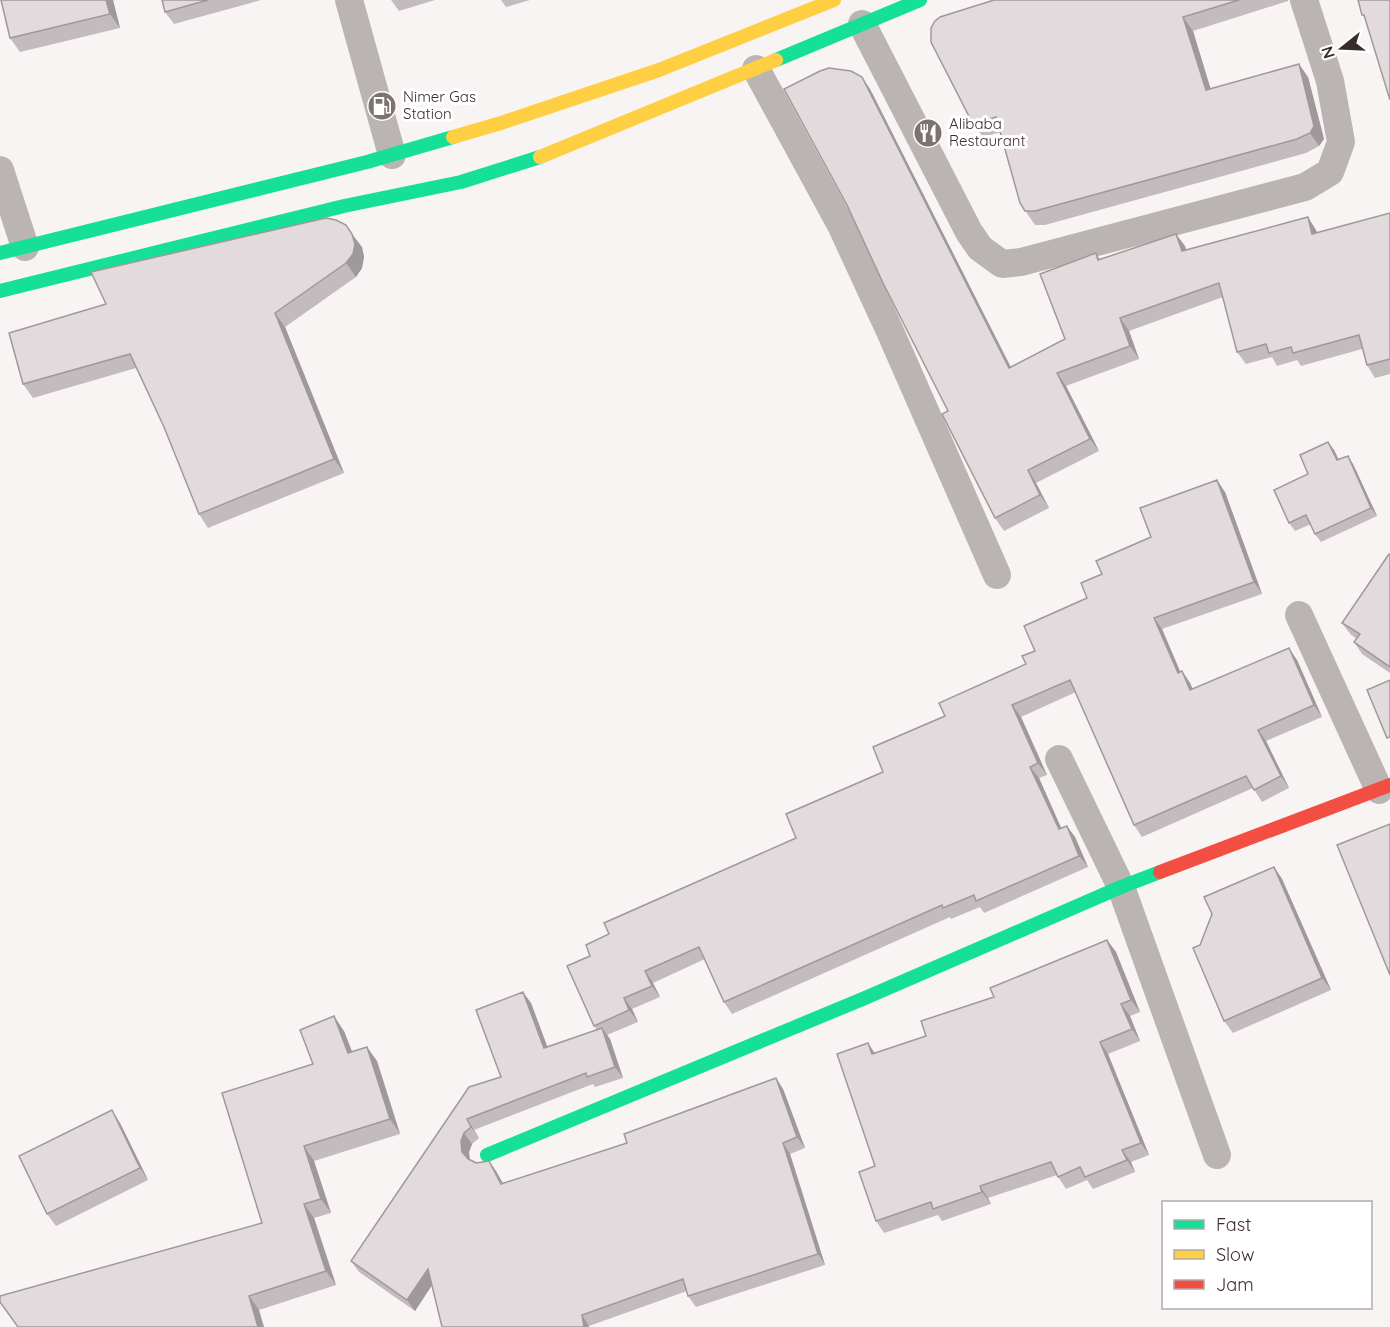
<svg xmlns="http://www.w3.org/2000/svg" width="1390" height="1327" viewBox="0 0 1390 1327" font-family="Quicksand,sans-serif">
	<rect width="100%" height="100%" fill="#f9f4f4"/>
	<g fill="none" stroke-linecap="round" stroke-linejoin="round">
		<g stroke="#bab5b3" stroke-width="28">
			<path d="M 349,0 L 392,155"/>
			<path d="M 862,24 L 969,232 L 980,248 L 1002,264 L 1021,262 L 1305,187 L 1330,172 L 1341,142 L 1330,81 L 1304,0"/>
			<path d="M 756,69 L 841,225 L 889,329 L 997,575"/>
			<path d="M 0,170 L 25,247"/>
			<path d="M 1299,615 L 1379,790"/>
			<path d="M 1059,759 L 1121,887 L 1217,1155"/>
		</g>
		<g stroke="#16e098" stroke-width="14">
			<path d="M 776,60 L 920,0"/>
			<path d="M 0,253 L 367,162 L 453,137"/>
			<path d="M 0,291 L 344,206 L 461,182 L 540,157"/>
			<path d="M 487,1155 L 865,998 L 1121,887 L 1160,872"/>
		</g>
		<g stroke="#ffcf43" stroke-width="14">
			<path d="M 453,137 L 501,123 L 659,70 L 834,0"/>
			<path d="M 540,157 L 776,60"/>
		</g>
		<path stroke="#f24e42" stroke-width="14" d="M 1160,872 L 1390,785"/>
	</g>
	<g fill="#c3bbbe">
		<path d="M 1,0 L 113,0 L 120,28 L 20,52 L 10,38 Z"/>
		<path d="M 162,0 L 261,0 L 174,24 L 165,12 Z"/>
		<path d="M 391,0 L 435,0 L 399,11 Z"/>
		<path d="M 501,0 L 530,0 L 506,7 Z"/>
		<path d="M 994,0 L 1288,0 L 1288,1 L 1193,31 L 1210,88 L 1308,77 L 1324,139 L 1319,146 L 1306,153 L 1045,225 L 1035,225 L 1020,203 L 1001,132 L 983,137 L 973,124 Z"/>
		<path d="M 870,89 L 1011,367 L 1065,339 L 1096,253 L 1100,259 L 1185,246 L 1186,250 L 1316,230 L 1317,233 L 1390,213 L 1390,374 L 1375,378 L 1367,365 L 1362,349 L 1301,366 L 1297,360 L 1277,366 L 1272,357 L 1246,364 L 1237,352 L 1223,297 L 1129,331 L 1139,359 L 1066,386 L 1099,451 L 1036,483 L 1049,508 L 1004,531 L 995,518 L 948,411 Z"/>
		<path d="M 362,247 L 364,257 L 362,268 L 356,277 L 285,327 L 344,473 L 208,528 L 199,514 L 164,427 L 136,368 L 33,398 L 23,384 L 106,304 Z"/>
		<path d="M 1328,442 L 1334,450 L 1339,460 L 1353,464 L 1377,516 L 1321,542 L 1315,534 L 1311,524 L 1295,531 L 1289,523 L 1308,474 Z"/>
		<path d="M 1225,492 L 1262,594 L 1162,629 L 1180,672 L 1182,671 L 1190,683 L 1193,689 L 1297,660 L 1322,717 L 1266,741 L 1289,788 L 1262,802 L 1253,788 L 1142,837 L 1134,825 L 1076,692 L 1021,717 L 1047,775 L 1039,778 L 1061,828 L 1075,837 L 1088,867 L 984,913 L 980,907 L 951,919 L 950,917 L 732,1014 L 724,1002 L 705,959 L 653,983 L 660,997 L 632,1009 L 638,1022 L 607,1035 L 610,1039 L 623,1078 L 595,1087 L 593,1084 L 474,1130 L 479,1138 L 472,1144 L 469,1152 L 470,1159 L 496,1171 L 503,1183 L 627,1143 L 776,1078 L 783,1089 L 805,1148 L 790,1154 L 825,1265 L 696,1307 L 688,1296 L 687,1291 L 589,1326 L 432,1285 L 415,1311 L 359,1272 L 351,1261 L 501,1077 L 531,1003 L 547,1047 L 597,1030 L 594,1026 L 590,956 L 609,934 L 796,838 L 883,772 L 945,716 L 1026,664 L 1035,651 L 1087,598 L 1102,574 L 1151,537 Z"/>
		<path d="M 1390,555 L 1390,673 L 1362,654 L 1354,642 L 1356,638 L 1351,635 L 1342,623 Z"/>
		<path d="M 1274,867 L 1282,879 L 1331,990 L 1233,1033 L 1224,1021 L 1200,945 Z"/>
		<path d="M 1107,940 L 1116,952 L 1140,1012 L 1130,1016 L 1140,1041 L 1108,1054 L 1149,1155 L 1131,1162 L 1135,1172 L 1093,1189 L 1087,1180 L 1066,1189 L 1057,1175 L 988,1198 L 991,1204 L 942,1221 L 938,1215 L 884,1233 L 876,1221 L 875,1053 L 926,1036 L 994,997 Z"/>
		<path d="M 344,1031 L 352,1052 L 377,1061 L 400,1134 L 314,1161 L 331,1213 L 314,1218 L 336,1285 L 259,1310 L 17,1327 L 262,1223 L 313,1064 Z"/>
		<path d="M 120,1123 L 148,1180 L 56,1226 L 47,1214 Z"/>
	</g>
	<g fill="#9f999b">
		<path d="M 106,0 L 113,0 L 120,28 L 110,14 Z"/>
		<path d="M 1183,17 L 1193,31 L 1215,103 L 1206,90 Z"/>
		<path d="M 1299,64 L 1308,77 L 1324,139 L 1319,146 L 1310,133 Z"/>
		<path d="M 862,77 L 870,89 L 1017,380 L 1009,368 Z"/>
		<path d="M 1308,217 L 1316,230 L 1321,246 L 1312,234 Z"/>
		<path d="M 352,234 L 362,247 L 364,257 L 362,268 L 356,277 L 346,263 Z"/>
		<path d="M 1176,234 L 1185,246 L 1191,263 L 1182,251 Z"/>
		<path d="M 275,313 L 285,327 L 344,473 L 334,459 Z"/>
		<path d="M 1120,318 L 1129,331 L 1139,359 L 1130,346 Z"/>
		<path d="M 1057,373 L 1066,386 L 1099,451 L 1090,439 Z"/>
		<path d="M 1328,442 L 1334,450 L 1343,469 L 1337,460 Z"/>
		<path d="M 1348,456 L 1353,464 L 1377,516 L 1371,508 Z"/>
		<path d="M 1028,470 L 1036,483 L 1049,508 L 1040,495 Z"/>
		<path d="M 1217,480 L 1225,492 L 1262,594 L 1254,582 Z"/>
		<path d="M 1154,618 L 1162,629 L 1186,685 L 1178,673 Z"/>
		<path d="M 1289,648 L 1297,660 L 1322,717 L 1314,705 Z"/>
		<path d="M 1182,671 L 1190,683 L 1198,702 L 1190,690 Z"/>
		<path d="M 1012,705 L 1021,717 L 1047,775 L 1038,763 Z"/>
		<path d="M 1258,730 L 1266,741 L 1289,788 L 1281,776 Z"/>
		<path d="M 1030,767 L 1039,778 L 1067,841 L 1059,829 Z"/>
		<path d="M 1067,826 L 1075,837 L 1088,867 L 1079,856 Z"/>
		<path d="M 1274,867 L 1282,879 L 1331,990 L 1322,978 Z"/>
		<path d="M 1107,940 L 1116,952 L 1140,1012 L 1131,1000 Z"/>
		<path d="M 645,971 L 653,983 L 660,997 L 652,986 Z"/>
		<path d="M 523,992 L 531,1003 L 552,1059 L 544,1048 Z"/>
		<path d="M 624,998 L 632,1009 L 638,1022 L 629,1010 Z"/>
		<path d="M 1121,1004 L 1130,1016 L 1140,1041 L 1132,1029 Z"/>
		<path d="M 334,1016 L 344,1031 L 358,1067 L 348,1053 Z"/>
		<path d="M 602,1028 L 610,1039 L 623,1078 L 615,1067 Z"/>
		<path d="M 1100,1042 L 1108,1054 L 1149,1155 L 1141,1143 Z"/>
		<path d="M 868,1043 L 876,1055 L 872,1054 Z"/>
		<path d="M 367,1047 L 377,1061 L 400,1134 L 390,1119 Z"/>
		<path d="M 776,1078 L 783,1089 L 805,1148 L 797,1137 Z"/>
		<path d="M 112,1110 L 120,1123 L 148,1180 L 140,1168 Z"/>
		<path d="M 467,1119 L 474,1130 L 479,1138 L 471,1127 Z"/>
		<path d="M 464,1133 L 472,1144 L 469,1152 L 470,1163 L 462,1152 L 461,1141 Z"/>
		<path d="M 783,1143 L 790,1154 L 825,1265 L 818,1254 Z"/>
		<path d="M 304,1146 L 314,1161 L 331,1213 L 321,1199 Z"/>
		<path d="M 1122,1150 L 1131,1162 L 1135,1172 L 1127,1160 Z"/>
		<path d="M 489,1161 L 496,1171 L 509,1195 L 501,1184 Z"/>
		<path d="M 980,1186 L 988,1198 L 991,1204 L 982,1192 Z"/>
		<path d="M 304,1204 L 314,1218 L 336,1285 L 326,1271 Z"/>
		<path d="M 428,1269 L 436,1279 L 415,1311 L 407,1300 Z"/>
		<path d="M 249,1296 L 259,1310 L 264,1327 L 258,1327 Z"/>
		<path d="M 582,1315 L 589,1326 L 589,1327 L 584,1327 Z"/>
	</g>
	<g fill="#e3dadd" stroke="#9f999b" stroke-width="1.5">
		<path d="M 1,0 L 106,0 L 110,14 L 10,38 Z"/>
		<path d="M 162,0 L 208,0 L 165,12 Z"/>
		<path d="M 994,0 L 1239,0 L 1183,17 L 1206,90 L 1299,64 L 1314,126 L 1310,133 L 1297,139 L 1035,211 L 1025,211 L 1020,203 L 996,117 L 973,124 L 931,42 L 931,28 L 935,21 L 940,17 Z"/>
		<path d="M 1358,0 L 1390,0 L 1390,100 L 1364,15 L 1362,15 Z"/>
		<path d="M 829,68 L 851,71 L 862,77 L 1009,368 L 1065,339 L 1040,274 L 1096,253 L 1098,260 L 1176,234 L 1182,251 L 1308,217 L 1312,234 L 1390,213 L 1390,359 L 1367,365 L 1359,335 L 1293,353 L 1291,347 L 1269,353 L 1266,344 L 1237,352 L 1219,283 L 1120,318 L 1130,346 L 1057,373 L 1090,439 L 1028,470 L 1040,495 L 995,518 L 942,414 L 948,411 L 883,283 L 847,205 L 784,89 L 820,71 Z"/>
		<path d="M 326,218 L 336,220 L 346,225 L 352,234 L 355,244 L 353,254 L 346,263 L 275,313 L 334,459 L 199,514 L 164,427 L 130,354 L 23,384 L 9,333 L 106,304 L 91,272 Z"/>
		<path d="M 1328,442 L 1337,460 L 1348,456 L 1371,508 L 1315,534 L 1306,515 L 1289,523 L 1274,490 L 1308,474 L 1300,455 Z"/>
		<path d="M 1217,480 L 1254,582 L 1154,618 L 1178,673 L 1182,671 L 1190,690 L 1289,648 L 1314,705 L 1258,730 L 1281,776 L 1254,790 L 1246,776 L 1134,825 L 1070,680 L 1012,705 L 1038,763 L 1030,767 L 1059,829 L 1067,826 L 1079,856 L 976,901 L 974,895 L 943,908 L 942,905 L 724,1002 L 699,947 L 645,971 L 652,986 L 624,998 L 629,1010 L 594,1026 L 567,966 L 590,956 L 586,945 L 609,934 L 604,923 L 796,838 L 786,814 L 883,772 L 873,747 L 945,716 L 939,703 L 1026,664 L 1022,656 L 1035,651 L 1024,626 L 1087,598 L 1081,583 L 1102,574 L 1096,561 L 1151,537 L 1140,508 Z"/>
		<path d="M 1389,554 L 1390,555 L 1390,667 L 1354,642 L 1360,634 L 1342,623 Z"/>
		<path d="M 1390,680 L 1390,737 L 1387,738 L 1367,690 Z"/>
		<path d="M 1390,824 L 1390,975 L 1337,845 Z"/>
		<path d="M 1274,867 L 1322,978 L 1224,1021 L 1193,948 L 1200,945 L 1212,914 L 1204,897 Z"/>
		<path d="M 1107,940 L 1131,1000 L 1121,1004 L 1132,1029 L 1100,1042 L 1141,1143 L 1122,1150 L 1127,1160 L 1085,1177 L 1080,1167 L 1058,1177 L 1051,1162 L 980,1186 L 982,1192 L 933,1209 L 931,1202 L 876,1221 L 859,1172 L 875,1166 L 837,1054 L 868,1043 L 872,1054 L 926,1036 L 921,1021 L 994,997 L 990,988 Z"/>
		<path d="M 523,992 L 544,1048 L 602,1028 L 615,1067 L 587,1077 L 586,1073 L 467,1119 L 471,1127 L 464,1133 L 461,1141 L 462,1152 L 468,1159 L 476,1163 L 489,1161 L 501,1184 L 627,1143 L 624,1134 L 776,1078 L 797,1137 L 783,1143 L 818,1254 L 688,1296 L 683,1279 L 582,1315 L 584,1327 L 442,1327 L 428,1269 L 407,1300 L 351,1261 L 469,1087 L 501,1077 L 476,1010 Z"/>
		<path d="M 334,1016 L 348,1053 L 367,1047 L 390,1119 L 304,1146 L 321,1199 L 304,1204 L 326,1271 L 249,1296 L 258,1327 L 18,1327 L 0,1302 L 0,1296 L 262,1223 L 222,1093 L 313,1064 L 300,1030 Z"/>
		<path d="M 112,1110 L 140,1168 L 47,1214 L 19,1156 Z"/>
	</g>
	<defs>
		<g id="fuel-disc" transform="scale(1.5)"><circle r="9.5" fill="#7e7271" stroke="#fff"/><path d="M-5.5-6h7V0h2V4h1.3V-2.5L3-4.5l.8-.8L6-3V5H2.5V1h-1V6h-7ZM-4.2-4.7v3.2H.2V-4.7Z" fill="#fff"/></g>
		<g id="restaurant-disc" transform="scale(1.5)"><circle r="9.5" fill="#7e7271" stroke="#fff"/><path d="M-5-6h1v4h1v-4h1v4h1v-4h1v5L-1.5 .5V6h-2V.5L-5-1ZM5-6V6H3V1.5H1.5Q1.5-4 5-6Z" fill="#fff"/></g>
	</defs>
	<g fill-rule="evenodd">
		<use href="#fuel-disc" x="382" y="106"/>
		<use href="#restaurant-disc" x="928" y="133"/>
	</g>
	<g text-anchor="middle" stroke-width="6" stroke-linejoin="round" paint-order="stroke">
		<g font-size="15" fill="#3b2c2b" stroke="#fff" text-anchor="start">
			<text x="403" y="102">Nimer Gas<tspan x="403" dy="17">Station</tspan></text>
			<text x="949" y="129">Alibaba<tspan x="949" dy="17">Restaurant</tspan></text>
		</g>
	</g>
	<rect x="1162" y="1201" width="210" height="108" fill="#ffffff" stroke="#b1abaa" stroke-width="1.5"/>
	<rect x="1174" y="1220" width="30" height="9" fill="#16e098" stroke="#b1abaa" stroke-width="1.5"/>
	<text x="1216" y="1231" font-size="18" fill="#3b2c2b">Fast</text>
	<rect x="1174" y="1250" width="30" height="9" fill="#ffcf43" stroke="#b1abaa" stroke-width="1.5"/>
	<text x="1216" y="1261" font-size="18" fill="#3b2c2b">Slow</text>
	<rect x="1174" y="1280" width="30" height="9" fill="#f24e42" stroke="#b1abaa" stroke-width="1.5"/>
	<text x="1216" y="1291" font-size="18" fill="#3b2c2b">Jam</text>
	<g transform="translate(1342 48) rotate(252)" stroke="#ffffff" stroke-width="4.5" paint-order="stroke">
	<path d="M0-4.5L10 22L0 15L-10 22Z" fill="#3b2c2b"/>
	<text y="-9" font-size="16" font-weight="bold" text-anchor="middle" fill="#3b2c2b">N</text>
	</g>
</svg>
